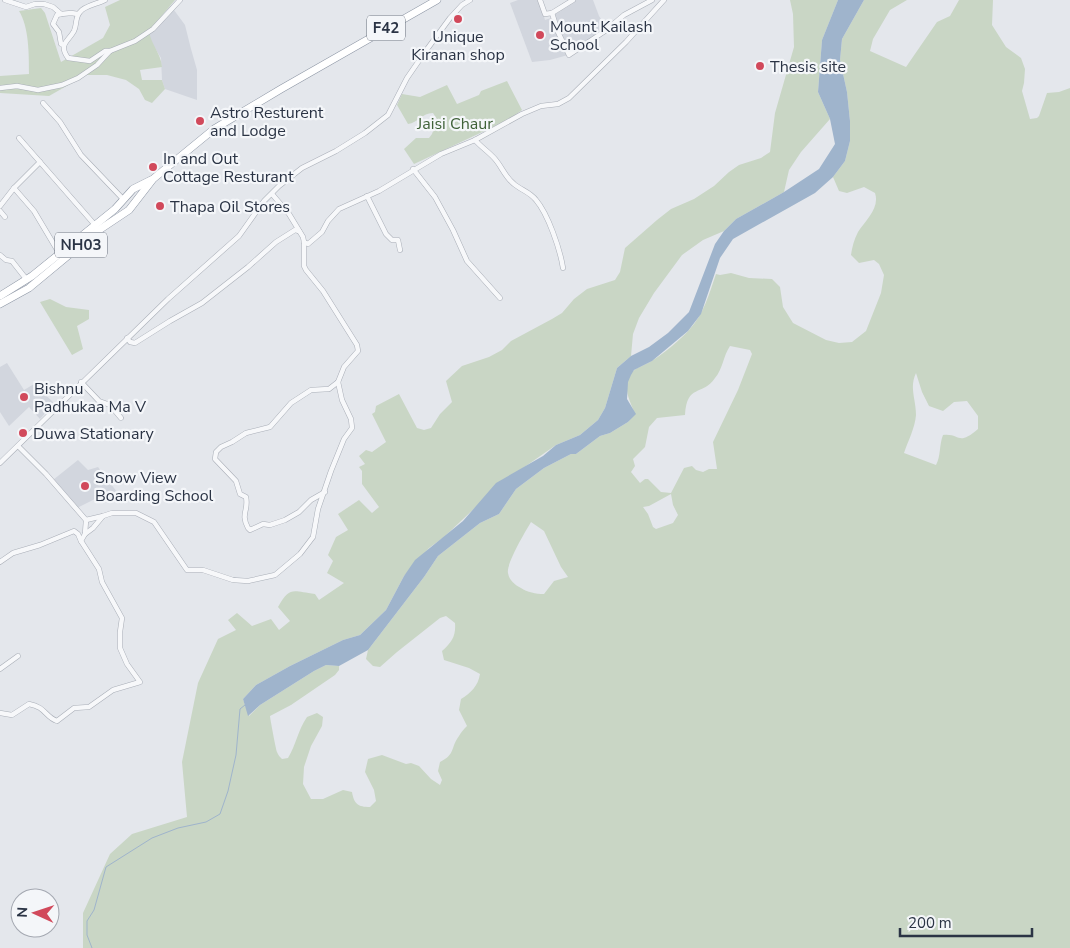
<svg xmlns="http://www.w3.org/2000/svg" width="1070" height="948" viewBox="0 0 1070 948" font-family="'Nunito Sans',sans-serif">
	<rect width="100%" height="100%" fill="#e4e7ec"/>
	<g fill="#d2d6de">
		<path d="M 518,0 L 539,0 L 545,20 L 551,18 L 568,55 L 550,60 L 532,62 L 510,3 Z"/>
		<path d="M 575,0 L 593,0 L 599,16 L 607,28 L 569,52 L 559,33 L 554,15 Z"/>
		<path d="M 171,6 L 185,25 L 191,49 L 197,70 L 197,100 L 165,89 L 162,80 L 161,58 L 150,40 L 149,31 Z"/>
		<path d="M 7,363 L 24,390 L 34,384 L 54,403 L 40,419 L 29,407 L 9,426 L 0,412 L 0,367 Z"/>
		<path d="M 78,460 L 88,470 L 98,467 L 117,492 L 108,497 L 105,494 L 77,508 L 53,480 Z"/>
	</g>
	<g fill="#c9d6c5" fill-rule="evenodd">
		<path d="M 120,0 L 175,0 L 149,31 C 151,45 161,53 162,67 L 140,70 L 142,80 L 162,80 L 165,89 L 152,103 L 145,100 L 139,89 L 126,80 L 107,75 L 86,75 L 49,96 L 0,93 L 0,76 L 29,74 C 29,54 29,27 19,11 L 41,8 L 45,13 L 61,62 L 103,38 L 110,25 L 105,7 Z"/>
		<path d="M 790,0 L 838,0 L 822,40 L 818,92 L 830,119 L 801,152 L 789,170 L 784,192 L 736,219 L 724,231 L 703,240 L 682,255 L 654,293 L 639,318 L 633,334 L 631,356 L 617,368 L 605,408 L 598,420 L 580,435 L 556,445 L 523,468 L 480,503 L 444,537 L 429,548 L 404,576 L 386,610 L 360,635 L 343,640 L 290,666 L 256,685 L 243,699 L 249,716 L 260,705 L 314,671 L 326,665 L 339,666 L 339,670 L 335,675 L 291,705 L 270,716 C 270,718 276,750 277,752 C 278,755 280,757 282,759 L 288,758 C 296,745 298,730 307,717 L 317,713 L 323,717 L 322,726 L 311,746 L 304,767 L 303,784 L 311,799 L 323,799 L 343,790 L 352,792 C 354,804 358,807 370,807 L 376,801 L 374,790 L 365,772 L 368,759 L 382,755 L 406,764 L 411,763 L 419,766 L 431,779 L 440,785 L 442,780 L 438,771 L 440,762 C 456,754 450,748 459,736 C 461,732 464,729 467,726 L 459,710 L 461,699 C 471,693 478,686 480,674 L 469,668 L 444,660 L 442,651 C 452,642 456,636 455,623 L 446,616 L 440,618 L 397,652 L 380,667 L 373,666 L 366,659 L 368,650 L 424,577 L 438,556 L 480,523 L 499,514 L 516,489 L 544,468 L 571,454 L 576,454 L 600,436 L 610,433 L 628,422 L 635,414 C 630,401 620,384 633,371 C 638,367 645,365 650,362 C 662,355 680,340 689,330 C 704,314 709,294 716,274 L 720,275 L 731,273 L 749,278 L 772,279 L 780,287 L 783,307 L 793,323 L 826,340 L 839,343 L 852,342 L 866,331 L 881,293 L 884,275 L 879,264 L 874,260 L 859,263 L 851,255 C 852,247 854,240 858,232 C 866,220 880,208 875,193 L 864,187 L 847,193 L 839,191 L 833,177 L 845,161 L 850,141 L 850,121 L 847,92 L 840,60 L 842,39 L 864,0 L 907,0 L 890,10 L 873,39 L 870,51 L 906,67 L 937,22 L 950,16 L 959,0 L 993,0 L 992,25 L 1006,47 L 1021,58 L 1025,69 L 1024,83 L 1022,91 L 1030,119 L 1037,118 L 1039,116 L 1047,93 L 1059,92 L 1070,88 L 1070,948 L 83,948 L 83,913 L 110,854 L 132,834 L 187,817 L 182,762 L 198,683 L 218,639 L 236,630 L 228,620 L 237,613 L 252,626 L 271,619 L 279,630 L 290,621 L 278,607 C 290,586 292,591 315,594 L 319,600 L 344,583 L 327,573 L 333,561 L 328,555 L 336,537 L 348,530 L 338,514 L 359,500 L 372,513 L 379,507 L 362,484 L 362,471 L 359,467 L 365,464 L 359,456 L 366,450 L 372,452 L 386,442 L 372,414 L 375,412 L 376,406 L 399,394 L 417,428 L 424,430 L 431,428 L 440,414 L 452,402 L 446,381 L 462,366 L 489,357 L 502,350 L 511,341 L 552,319 L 562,313 L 574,299 L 587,289 L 615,280 L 620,272 L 625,248 L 657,220 L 671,209 L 694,199 L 714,186 L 729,172 L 739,165 L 761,158 L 770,152 L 775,113 L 794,47 L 793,14 ZM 730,346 L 750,350 L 752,354 L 738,390 L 713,442 L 717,469 L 709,469 L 703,472 L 696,470 L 692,466 L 684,468 L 671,493 L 661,492 L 648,479 L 645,479 L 640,483 L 631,472 L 635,466 L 633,459 L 645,447 L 649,427 L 657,418 L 685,415 C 687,383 702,397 715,378 C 723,369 723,356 730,346 ZM 916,373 L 922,392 L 929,406 L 943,411 L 954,402 L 967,401 L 978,416 L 978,429 C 957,447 961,433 943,435 C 939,445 941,456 936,465 L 904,453 C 908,441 915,428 916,415 C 916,399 909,388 916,373 ZM 671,494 L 673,505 L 678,515 L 673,523 L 656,529 L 653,527 L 648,514 L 643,507 L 649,506 ZM 531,522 L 544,531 L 561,567 L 568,577 L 554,581 L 544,594 C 536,594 527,592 521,588 C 515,585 509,580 508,573 C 506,564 525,532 531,522 Z"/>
		<path d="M 507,81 L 522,110 L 508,120 L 414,164 L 404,149 L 416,138 L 429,138 L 432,134 L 437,119 L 433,113 C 422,113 418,123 408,124 L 397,105 L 402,94 L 420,97 L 447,85 L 457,104 L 479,95 L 481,91 Z"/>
		<path d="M 50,299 L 66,307 L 89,310 L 89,319 L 77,326 L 83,349 L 72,355 L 40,302 Z"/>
	</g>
	<path fill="#9fb4cc" d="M 838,0 L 864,0 L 842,39 L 840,60 L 847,92 L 850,121 L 850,141 L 845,161 L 833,177 L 815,193 L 733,239 L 720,258 L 701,314 L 688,331 L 652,361 L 634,370 L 631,375 L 628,382 L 627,399 L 636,414 L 628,422 L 610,433 L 600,436 L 576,454 L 571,454 L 544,468 L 516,489 L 499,514 L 480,523 L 438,556 L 424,577 L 368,650 L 339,666 L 326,665 L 314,671 L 260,705 L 248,716 L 243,699 L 256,685 L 290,666 L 343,640 L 360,635 L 386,610 L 404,576 L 415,560 L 463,521 L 496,483 L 543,456 L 556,445 L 580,435 L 598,420 L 605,408 L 617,368 L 631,356 L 649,347 L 668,333 L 689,312 L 715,244 L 724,231 L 736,219 L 784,192 L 819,169 L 835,144 L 830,119 L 818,92 L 822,40 Z"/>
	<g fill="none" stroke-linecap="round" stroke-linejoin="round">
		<path stroke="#9fb4cc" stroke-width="1" d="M 92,948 L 87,935 L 87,921 L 94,910 L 106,867 L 152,838 L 178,828 L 206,822 L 220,814 L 228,791 L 236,755 L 240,709 L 245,705"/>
		<g stroke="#a9aeb7" stroke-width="5.5">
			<g id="minor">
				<path d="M 5,0 L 26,7 L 35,4 L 44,4 L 53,7 L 61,14 L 71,13 L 78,14"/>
				<path d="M 105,0 C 97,4 84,6 80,12 C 75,17 77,25 74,31 C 68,42 58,44 68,58 L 90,61 L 105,51 L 110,51"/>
				<path d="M 540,0 L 545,14 L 552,13 L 573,0"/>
				<path d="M 552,13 L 558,32 L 569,55 L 605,31 L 624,15 L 652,0"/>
				<path d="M 61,14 L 57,15 L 53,24 L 59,32 L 61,44 L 64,45"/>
				<path d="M 0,88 L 17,86 L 38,90 L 62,85 L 78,78 L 97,65 L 110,51 L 135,41 L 153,29 L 180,0"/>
				<path d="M 43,103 L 60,122 L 81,155 L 123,199"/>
				<path d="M 19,138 L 95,225"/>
				<path d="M 475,140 C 481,147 489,152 495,159 C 502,167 505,177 514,184 C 521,190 530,192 536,200 C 548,214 560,249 563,268"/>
				<path d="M 413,169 L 435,197 L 453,230 L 467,261 L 500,298"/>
				<path d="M 14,188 L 34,211 L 59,253"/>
				<path d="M 367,196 L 386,234 L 392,240 L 398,240 L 400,250"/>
				<path d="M 0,206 L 14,188 L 40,162"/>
				<path d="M 0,211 L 5,217"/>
				<path d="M 304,242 L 308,244 L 322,232 L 328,221 L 339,209 L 379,191 L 441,154 L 475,140 L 522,114 L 541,106 L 558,104 L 569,98 L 626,42 L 664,0"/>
				<path d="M 0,255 L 6,260 L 12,261 L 27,280"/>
				<path d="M 127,338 L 130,342 L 135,343 L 170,321 L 202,303 L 248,267 L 276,242 L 295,230 L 299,231"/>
				<path d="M 81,382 L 99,401 L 110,405 L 121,418"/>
				<path d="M 0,463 L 168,299 L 239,236 L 264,201 L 279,186 L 302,168 L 336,151 L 365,133 L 388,115 L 407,78 L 425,52 L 450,18 L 462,5 L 470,0"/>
				<path d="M 325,492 L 311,500 L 299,512 L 285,520 L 270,525 L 263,524 L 250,530 L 248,528 C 240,513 249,511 246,497 L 240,494 L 236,481 L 215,459 L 216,452 L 221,447 L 232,442 L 246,433 L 270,427 L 291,403 L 311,390 L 329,389 L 338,382"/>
				<path d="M 86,520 L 103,516"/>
				<path d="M 85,534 L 93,528 L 103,516 L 112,513 L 136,513 L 154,522 L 187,570 L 203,570 L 233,580 L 248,581 L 275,575 L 300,554 L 313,537 L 318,509 L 331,471 L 344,439 L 352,428 L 351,419 L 342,400 L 338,382 L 344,367 L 358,351 L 357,345 L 323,291 L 306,270 L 304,266 L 304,242 L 303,237 L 289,214 L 272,194"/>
				<path d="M 0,562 L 13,553 L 40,545 L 74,531 L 78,534 L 81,541"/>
				<path d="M 0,669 L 18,656"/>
				<path d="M 0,713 L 12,715 L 29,704 C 46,707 45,717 57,721 L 74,708 L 89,707 L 113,690 L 140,682 L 127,664 L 120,648 L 120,632 L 122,618 L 102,582 L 99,569 L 81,541 L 85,534 L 86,520 L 46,474 L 18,446"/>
			</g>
		</g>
		<g stroke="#8b94a3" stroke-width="8">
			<g id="highway">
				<path d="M 0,296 L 32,276 L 115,209 L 133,189 L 151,180"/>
				<path d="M 0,304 L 29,288 L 99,230 L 129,210 L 153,179 L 214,129 L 281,89 L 437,0"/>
			</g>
		</g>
		<use href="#minor" stroke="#f7f8fa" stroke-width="4.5"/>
		<use href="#highway" stroke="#fff" stroke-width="7"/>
	</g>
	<g fill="#d1495b" stroke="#f4f6f9" stroke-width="2">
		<circle cx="458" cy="19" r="5"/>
		<circle cx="540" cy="35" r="5"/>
		<circle cx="760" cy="66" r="5"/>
		<circle cx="200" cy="121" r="5"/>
		<circle cx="153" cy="167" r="5"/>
		<circle cx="160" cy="206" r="5"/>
		<circle cx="24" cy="397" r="5"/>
		<circle cx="23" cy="433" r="5"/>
		<circle cx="85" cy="486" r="5"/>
	</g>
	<g text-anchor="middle" stroke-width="4.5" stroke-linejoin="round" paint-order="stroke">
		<g fill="#f4f6f9" stroke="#676e7b" stroke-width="1">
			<rect x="367" y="15.5" width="38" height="25" rx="4"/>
			<rect x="55" y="232.5" width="52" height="25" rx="4"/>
		</g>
		<g font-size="15" font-weight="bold" fill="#2b3445">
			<text x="386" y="33">F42</text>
			<text x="81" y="250">NH03</text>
		</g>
		<g font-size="16" fill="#2b3445" stroke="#f4f6f9" text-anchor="start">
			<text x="550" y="32">Mount Kailash<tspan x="550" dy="18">School</tspan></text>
			<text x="458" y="42" text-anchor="middle">Unique<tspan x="458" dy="18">Kiranan shop</tspan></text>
			<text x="770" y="72">Thesis site</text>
			<text x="210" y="118">Astro Resturent<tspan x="210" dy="18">and Lodge</tspan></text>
			<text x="163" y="164">In and Out<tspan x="163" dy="18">Cottage Resturant</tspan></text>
			<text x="170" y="212">Thapa Oil Stores</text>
			<text x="34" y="394">Bishnu<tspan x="34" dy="18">Padhukaa Ma V</tspan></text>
			<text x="33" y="439">Duwa Stationary</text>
			<text x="95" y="483">Snow View<tspan x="95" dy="18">Boarding School</tspan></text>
		</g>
		<g font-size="16" fill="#3f6138" stroke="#f4f6f9">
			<text x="455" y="129">Jaisi Chaur</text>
		</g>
	</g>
	<g transform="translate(35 913) rotate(273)"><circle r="24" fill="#f4f6f9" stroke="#a4a8b1"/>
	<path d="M0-4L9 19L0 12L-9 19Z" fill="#d1495b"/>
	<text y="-8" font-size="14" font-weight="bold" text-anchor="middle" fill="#2b3445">N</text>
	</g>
	<path d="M900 928v8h132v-8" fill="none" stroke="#2b3445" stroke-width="2.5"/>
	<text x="908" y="928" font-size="15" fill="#2b3445" stroke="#f4f6f9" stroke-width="4" paint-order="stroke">200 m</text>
</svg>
